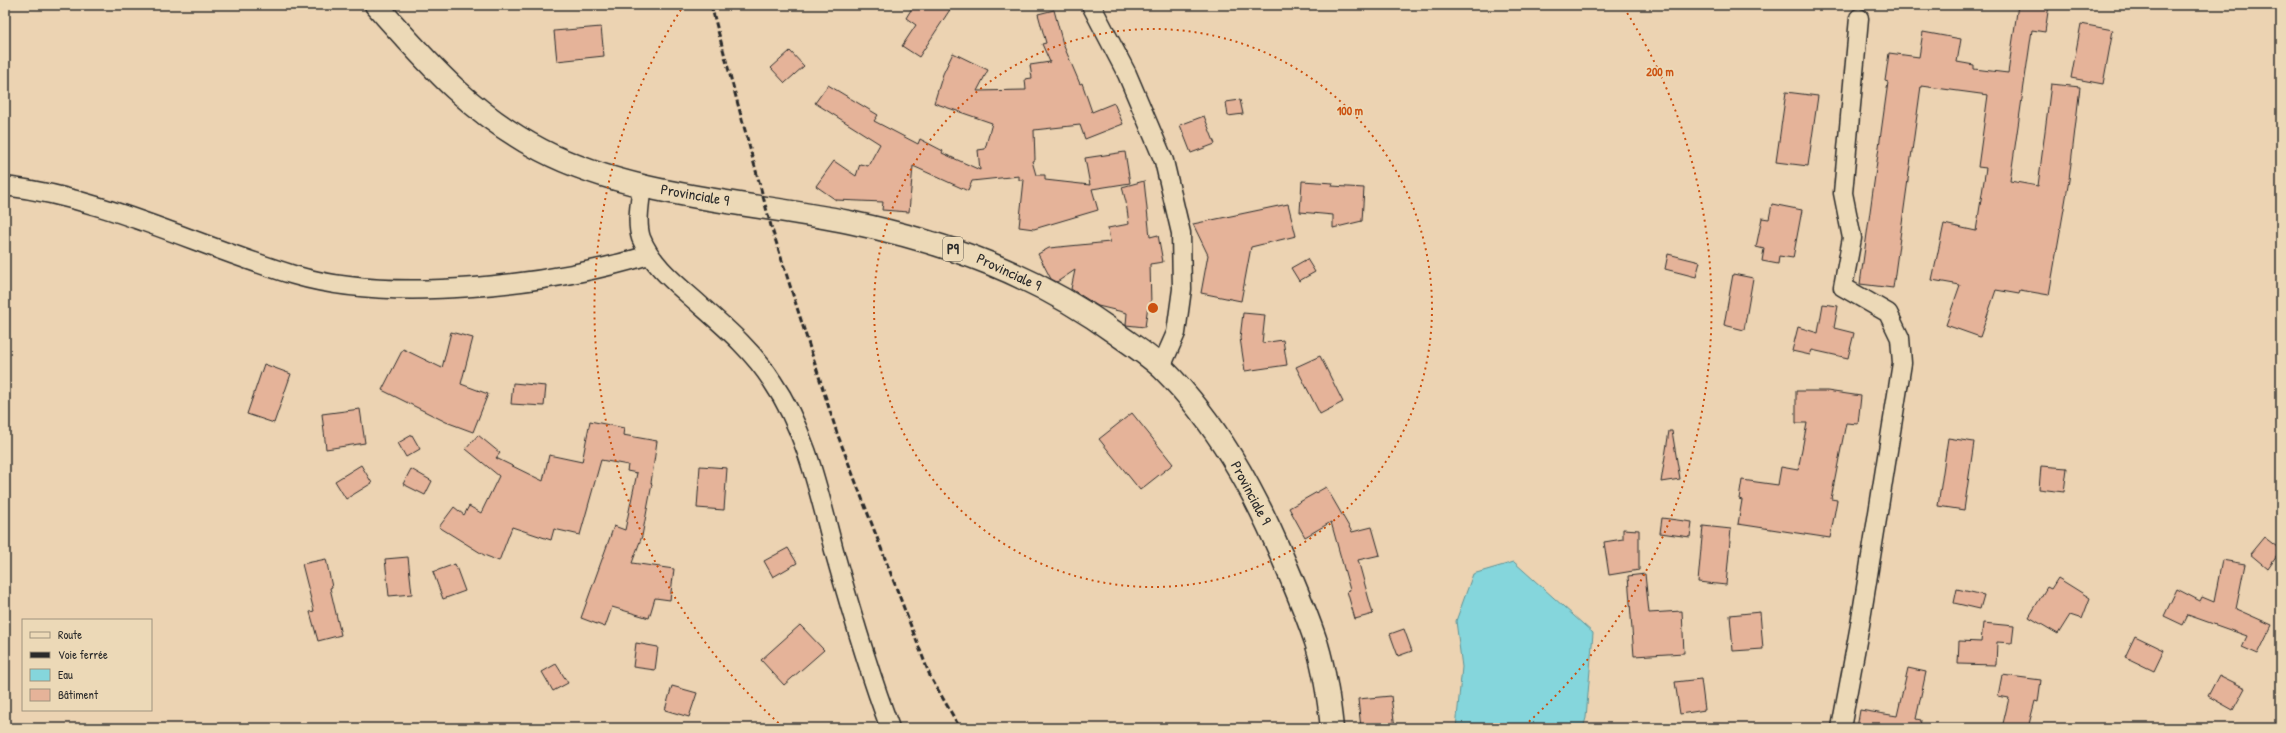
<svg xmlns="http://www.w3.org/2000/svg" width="2286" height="733" viewBox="0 0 2286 733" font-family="'Patrick Hand',sans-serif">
	<rect width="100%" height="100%" fill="#ecd3b2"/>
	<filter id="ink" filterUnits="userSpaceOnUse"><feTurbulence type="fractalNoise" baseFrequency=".025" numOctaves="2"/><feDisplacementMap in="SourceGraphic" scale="8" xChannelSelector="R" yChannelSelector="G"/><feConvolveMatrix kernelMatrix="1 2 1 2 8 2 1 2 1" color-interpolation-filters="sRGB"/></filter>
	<g filter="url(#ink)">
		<path fill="#85d6dc" stroke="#619295" d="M 1514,562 L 1593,633 L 1586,718 L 1583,728 L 1456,728 L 1462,667 L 1456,621 L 1473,574 Z"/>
		<g fill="#e5b399" stroke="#2b2b2b">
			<path d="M 914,5 L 953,5 L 919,57 L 902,46 L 916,25 L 906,18 Z"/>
			<path d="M 2018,5 L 2049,5 L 2045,32 L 2032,30 L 2010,181 L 2038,186 L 2051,84 L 2080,87 L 2069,180 L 2049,295 L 2020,290 L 2019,294 L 1996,290 L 1980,337 L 1946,325 L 1960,285 L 1932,280 L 1944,224 L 1976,231 L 1986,168 L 1978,167 L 1988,95 L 1921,86 L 1893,288 L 1860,284 L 1888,82 L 1885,81 L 1889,53 L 1919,57 L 1923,32 L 1961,39 L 1957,62 L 1974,65 L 1974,69 L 2008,73 Z"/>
			<path d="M 1054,10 L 1063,44 L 1080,84 L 1082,83 L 1092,112 L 1114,103 L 1123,124 L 1085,139 L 1080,125 L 1034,130 L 1035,160 L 1032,161 L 1036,175 L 1045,175 L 1045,180 L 1090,185 L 1085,158 L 1125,152 L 1130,183 L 1092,189 L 1098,210 L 1034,229 L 1019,227 L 1024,180 L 1019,180 L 1019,176 L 972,181 L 968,191 L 913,166 L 909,212 L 882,210 L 883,202 L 836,200 L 816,186 L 834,161 L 856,176 L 860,164 L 868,166 L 880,144 L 815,103 L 828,85 L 878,115 L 874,121 L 918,144 L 920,139 L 943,151 L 942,153 L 980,170 L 978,150 L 985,149 L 992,123 L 934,103 L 943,74 L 953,53 L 988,70 L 977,91 L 1026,90 L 1025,79 L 1032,78 L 1030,65 L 1050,62 L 1042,44 L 1046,43 L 1038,14 Z"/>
			<path d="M 2081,24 L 2113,30 L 2103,84 L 2071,78 Z"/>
			<path d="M 601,27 L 604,56 L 557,61 L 554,31 Z"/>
			<path d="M 790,51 L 804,66 L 785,83 L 771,68 Z"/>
			<path d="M 1786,92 L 1818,96 L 1808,166 L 1776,162 Z"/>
			<path d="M 1240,100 L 1243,114 L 1228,116 L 1226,102 Z"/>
			<path d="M 1204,116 L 1215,144 L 1191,153 L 1180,125 Z"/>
			<path d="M 1144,181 L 1150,237 L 1158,235 L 1163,262 L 1150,264 L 1151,305 L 1148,305 L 1145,327 L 1126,325 L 1127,313 L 1098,306 L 1071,289 L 1075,270 L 1057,282 L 1051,279 L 1038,254 L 1049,248 L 1110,242 L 1108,228 L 1129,224 L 1126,202 L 1122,187 Z"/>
			<path d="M 1302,181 L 1333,183 L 1332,186 L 1364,188 L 1362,221 L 1333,228 L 1333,215 L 1300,212 Z"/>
			<path d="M 1288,204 L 1296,236 L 1251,247 L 1241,301 L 1201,293 L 1208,255 L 1193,224 Z"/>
			<path d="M 1772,204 L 1802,210 L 1793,258 L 1779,256 L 1778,264 L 1762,261 L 1764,249 L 1756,247 L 1762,218 L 1769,219 Z"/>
			<path d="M 1668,254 L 1700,262 L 1696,277 L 1665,269 Z"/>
			<path d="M 1307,259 L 1315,272 L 1299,281 L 1291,268 Z"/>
			<path d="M 1733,274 L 1753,278 L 1744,330 L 1724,325 Z"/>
			<path d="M 1823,304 L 1838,306 L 1834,328 L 1854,333 L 1848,358 L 1812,350 L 1810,355 L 1792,351 L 1798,327 L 1818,333 Z"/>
			<path d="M 1243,313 L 1265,315 L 1262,343 L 1283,340 L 1287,365 L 1245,371 L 1240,338 Z"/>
			<path d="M 451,332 L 473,338 L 461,384 L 488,394 L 473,432 L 446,422 L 382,390 L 403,349 L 442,368 Z"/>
			<path d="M 1320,356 L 1343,402 L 1320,414 L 1296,367 Z"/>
			<path d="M 264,364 L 291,374 L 274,423 L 247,414 Z"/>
			<path d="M 513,383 L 546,386 L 544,406 L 511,404 Z"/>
			<path d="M 1796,391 L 1827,391 L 1861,396 L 1858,424 L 1846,423 L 1831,499 L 1837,500 L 1830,538 L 1738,524 L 1742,500 L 1739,499 L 1742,480 L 1778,485 L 1781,467 L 1798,470 L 1807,423 L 1796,423 Z"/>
			<path d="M 360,409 L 365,443 L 326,449 L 322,414 Z"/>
			<path d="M 1132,413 L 1173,464 L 1140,490 L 1099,439 Z"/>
			<path d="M 590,421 L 624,428 L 623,435 L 657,441 L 651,483 L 652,484 L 642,536 L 632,563 L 674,569 L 670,600 L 655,598 L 649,618 L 612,607 L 605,627 L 581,618 L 614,526 L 625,530 L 637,473 L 627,471 L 628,465 L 601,460 L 580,535 L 554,529 L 551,540 L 512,527 L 499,561 L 484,555 L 439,527 L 454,507 L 464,515 L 469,506 L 481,513 L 499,476 L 466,449 L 478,435 L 500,453 L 496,458 L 543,481 L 549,455 L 582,462 Z"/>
			<path d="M 1669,431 L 1672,431 L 1680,479 L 1661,482 Z"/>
			<path d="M 412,435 L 420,449 L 406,457 L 398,443 Z"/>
			<path d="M 1948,438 L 1974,442 L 1964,510 L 1938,506 Z"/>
			<path d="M 361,465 L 372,483 L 346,499 L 335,481 Z"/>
			<path d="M 700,466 L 727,468 L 724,510 L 697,508 Z"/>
			<path d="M 2041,466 L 2067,468 L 2064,492 L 2039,489 Z"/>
			<path d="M 411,469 L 432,481 L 425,495 L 403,484 Z"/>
			<path d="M 1326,487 L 1352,532 L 1372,527 L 1380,555 L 1358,560 L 1373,614 L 1355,619 L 1347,591 L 1350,590 L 1331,522 L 1305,537 L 1289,508 Z"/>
			<path d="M 1662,518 L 1692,522 L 1690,537 L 1660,533 Z"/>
			<path d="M 1703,526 L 1731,529 L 1726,585 L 1698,582 Z"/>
			<path d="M 1623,529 L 1639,530 L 1639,570 L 1609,575 L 1604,542 L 1623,539 Z"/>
			<path d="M 2264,537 L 2281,550 L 2268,569 L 2250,554 Z"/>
			<path d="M 788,548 L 797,563 L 773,577 L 764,561 Z"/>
			<path d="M 408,557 L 412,594 L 389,596 L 385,559 Z"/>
			<path d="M 326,559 L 332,587 L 330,588 L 341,635 L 318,641 L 310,612 L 314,611 L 302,564 Z"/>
			<path d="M 2222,560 L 2245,564 L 2236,609 L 2272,625 L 2258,654 L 2242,647 L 2247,636 L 2188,615 L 2183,625 L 2164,616 L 2177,589 L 2200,601 L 2202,597 L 2214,602 Z"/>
			<path d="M 455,564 L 465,591 L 443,599 L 433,572 Z"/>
			<path d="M 1645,574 L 1649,613 L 1682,611 L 1684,653 L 1634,656 L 1628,576 Z"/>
			<path d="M 2058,578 L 2090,598 L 2082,619 L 2070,615 L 2058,634 L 2029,617 L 2047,587 L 2051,589 Z"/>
			<path d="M 1957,589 L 1984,595 L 1980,609 L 1954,603 Z"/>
			<path d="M 1760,612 L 1763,649 L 1733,651 L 1730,615 Z"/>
			<path d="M 1983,623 L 2014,626 L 2012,643 L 1997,642 L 1996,665 L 1958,664 L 1959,641 L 1981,642 Z"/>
			<path d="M 800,625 L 824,650 L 784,685 L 761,660 Z"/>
			<path d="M 1404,629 L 1412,651 L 1398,656 L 1390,634 Z"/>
			<path d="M 2135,636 L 2164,650 L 2154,671 L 2125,657 Z"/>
			<path d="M 636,643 L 658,647 L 655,670 L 633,667 Z"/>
			<path d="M 556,664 L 568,683 L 553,691 L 542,672 Z"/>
			<path d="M 1908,668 L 1926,672 L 1916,719 L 1921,720 L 1920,728 L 1857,728 L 1860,710 L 1897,716 Z"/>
			<path d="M 2002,675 L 2041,680 L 2038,702 L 2035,701 L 2028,728 L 2002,728 L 2009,698 L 1998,696 Z"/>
			<path d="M 2219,675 L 2245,688 L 2233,710 L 2208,696 Z"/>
			<path d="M 1701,679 L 1705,710 L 1680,714 L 1675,682 Z"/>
			<path d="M 672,686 L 697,693 L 689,717 L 665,710 Z"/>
			<path d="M 1391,696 L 1395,728 L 1361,728 L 1358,699 Z"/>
		</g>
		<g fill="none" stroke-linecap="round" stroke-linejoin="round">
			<g stroke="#2b2b2b" stroke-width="21">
				<g id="street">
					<path d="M 1091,5 L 1127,74 L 1164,161 L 1181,233 L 1182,289 L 1176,333 L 1161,367"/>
					<path d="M 5,186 C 106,198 197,246 294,275 C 392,304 552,285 649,255"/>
					<path d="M 642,186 C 640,202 636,223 641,238 C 652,266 678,285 700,305 C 726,328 753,351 772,381 C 807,432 819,494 835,554 C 851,611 869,673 890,728"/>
					<path d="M 1841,728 L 1860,625 L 1902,363 L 1900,338 L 1888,313 L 1843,287 L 1852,238 L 1843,193 L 1859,18"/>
				</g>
			</g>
			<g stroke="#2b2b2b" stroke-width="25">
				<path id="primary" d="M 376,5 C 428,63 470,113 541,150 C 631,197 750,202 849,222 C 949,243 1034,274 1117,334 C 1132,345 1150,356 1163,369 C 1216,422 1252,487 1281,554 C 1294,584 1307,614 1317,645 C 1325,672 1329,700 1332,728"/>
			</g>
			<use href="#street" stroke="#ecd9b7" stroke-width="18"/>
			<use href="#primary" stroke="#ecd9b7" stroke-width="22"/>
			<path stroke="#2b2b2b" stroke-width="3" stroke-dasharray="6 3" stroke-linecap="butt" d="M 711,5 L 771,226 L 837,433 L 930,676 L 960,728"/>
		</g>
	</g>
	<g fill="none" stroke="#cc5211" stroke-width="2" stroke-dasharray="2 4">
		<circle cx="1153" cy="308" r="279"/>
		<path d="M783 727A559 559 0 0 1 682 8M1624 8A559 559 0 0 1 1523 727"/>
	</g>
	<g text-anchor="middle" stroke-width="3.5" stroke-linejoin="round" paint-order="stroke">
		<rect fill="#ecd9b7" stroke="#655f55" stroke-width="1" x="943" y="237" width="20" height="24" rx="3"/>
		<g font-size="14" font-weight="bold" fill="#2b2b2b">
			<text x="953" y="254">P9</text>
		</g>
		<g font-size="15" fill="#2b2b2b" stroke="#ecd9b7">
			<text transform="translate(695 195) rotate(10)" y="5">Provinciale 9</text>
			<text transform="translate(1009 272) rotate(25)" y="5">Provinciale 9</text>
			<text transform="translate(1251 493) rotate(62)" y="5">Provinciale 9</text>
		</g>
	</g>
	<circle cx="1153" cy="308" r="6" fill="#cc5211" stroke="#ecd9b7" stroke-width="2"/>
	<g font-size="12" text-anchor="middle" font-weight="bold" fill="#cc5211" stroke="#ecd9b7" stroke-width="3.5" stroke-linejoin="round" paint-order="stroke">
		<text x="1660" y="76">200 m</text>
		<text x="1350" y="115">100 m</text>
	</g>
	<rect width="2286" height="733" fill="none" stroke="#ecd9b7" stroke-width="20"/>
	<rect x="10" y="10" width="2266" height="713" fill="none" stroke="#2b2b2b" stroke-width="1.5" filter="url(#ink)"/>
	<rect x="22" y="619" width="130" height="92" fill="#ecd9b7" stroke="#9f937f"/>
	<rect x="30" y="632" width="20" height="6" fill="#ecd9b7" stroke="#9f937f"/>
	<text x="58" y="639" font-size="12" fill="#2b2b2b">Route</text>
	<rect x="30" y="652" width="20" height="6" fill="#2b2b2b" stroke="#9f937f"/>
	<text x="58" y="659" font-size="12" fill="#2b2b2b">Voie ferrée</text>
	<rect x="30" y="669" width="20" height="12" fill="#85d6dc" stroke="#9f937f"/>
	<text x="58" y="679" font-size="12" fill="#2b2b2b">Eau</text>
	<rect x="30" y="689" width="20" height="12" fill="#e5b399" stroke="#9f937f"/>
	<text x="58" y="699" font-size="12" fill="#2b2b2b">Bâtiment</text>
</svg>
